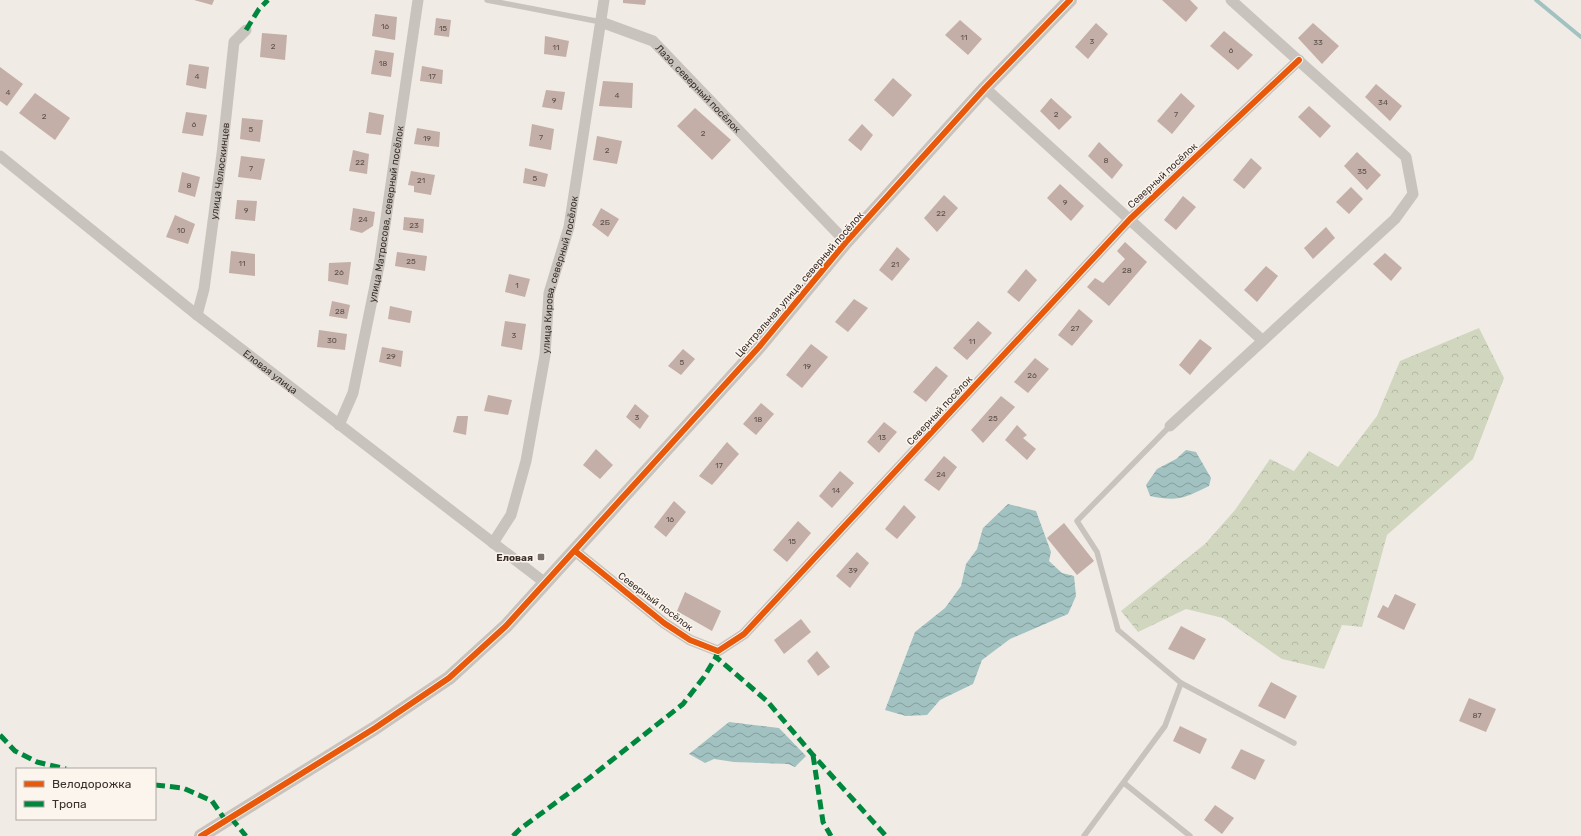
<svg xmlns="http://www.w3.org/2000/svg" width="1581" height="836" viewBox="0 0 1581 836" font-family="Rubik,sans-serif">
	<defs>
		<pattern id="forest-crowns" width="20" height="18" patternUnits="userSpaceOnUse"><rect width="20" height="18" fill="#d1d6bf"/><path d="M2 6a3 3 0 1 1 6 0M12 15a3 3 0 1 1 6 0" fill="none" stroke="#b4b8a4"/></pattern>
		<pattern id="water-waves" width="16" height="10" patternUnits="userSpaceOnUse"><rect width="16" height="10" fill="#a1c2c1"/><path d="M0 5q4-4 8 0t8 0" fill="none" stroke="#849e9d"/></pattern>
	</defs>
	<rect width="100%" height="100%" fill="#f0ebe5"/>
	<path fill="url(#forest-crowns)" d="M 1479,328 L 1504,378 L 1473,459 L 1387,535 L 1362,627 L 1342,625 L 1324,669 L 1282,659 L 1223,618 L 1186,609 L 1138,632 L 1121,611 L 1205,544 L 1235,510 L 1270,459 L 1294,471 L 1309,451 L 1338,467 L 1377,416 L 1400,361 Z"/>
	<g fill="url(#water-waves)">
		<path d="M 1186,450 L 1196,452 L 1211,478 L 1209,486 C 1184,498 1178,502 1150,496 L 1146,485 L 1157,469 L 1176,459 Z"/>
		<path d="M 1008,504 L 1036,511 L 1051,552 L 1049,561 L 1062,573 L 1074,576 L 1076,596 L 1068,614 L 1010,639 L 982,660 L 973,684 L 940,700 L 927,715 L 906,716 L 885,710 L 915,632 L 945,608 L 961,586 L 966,564 L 977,549 L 983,528 Z"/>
		<path d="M 729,722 L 779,728 L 806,756 L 795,767 L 788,764 L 734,762 L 714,759 L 705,763 L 689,754 Z"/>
	</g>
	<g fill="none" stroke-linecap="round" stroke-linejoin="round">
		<path stroke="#a1c2c1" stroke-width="4" d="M 1536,0 L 1581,37"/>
	</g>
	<g fill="#c3afa7">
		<path d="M 194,0 L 214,0 L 212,5 Z"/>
		<path d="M 623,0 L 646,0 L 645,5 L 623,3 Z"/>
		<path d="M 1162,0 L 1190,0 L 1198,8 L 1186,22 Z"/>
		<path d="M 375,14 L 397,17 L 395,40 L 372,36 Z"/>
		<path d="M 436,18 L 451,20 L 449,37 L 434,35 Z"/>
		<path d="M 960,20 L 982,39 L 968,55 L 945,35 Z"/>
		<path d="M 1096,23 L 1108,34 L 1088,59 L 1075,47 Z"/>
		<path d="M 1313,23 L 1339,46 L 1322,64 L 1298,38 Z"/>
		<path d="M 1224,31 L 1253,55 L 1238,70 L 1210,46 Z"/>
		<path d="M 262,33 L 287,35 L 285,60 L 260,57 Z"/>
		<path d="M 545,36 L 569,41 L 566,57 L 544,54 Z"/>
		<path d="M 375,50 L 394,53 L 391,77 L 371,74 Z"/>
		<path d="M 189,64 L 209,67 L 206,89 L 186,85 Z"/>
		<path d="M 422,66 L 443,70 L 442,84 L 420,81 Z"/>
		<path d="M 0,67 L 23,84 L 7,106 L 0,101 Z"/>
		<path d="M 893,78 L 912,95 L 893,117 L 874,100 Z"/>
		<path d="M 603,81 L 633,83 L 632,108 L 599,106 Z"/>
		<path d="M 1376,84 L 1402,106 L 1390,121 L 1365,97 Z"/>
		<path d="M 546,90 L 565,92 L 562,110 L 542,107 Z"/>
		<path d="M 35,93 L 70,118 L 55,140 L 19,113 Z"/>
		<path d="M 1181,93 L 1195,106 L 1172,134 L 1157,121 Z"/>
		<path d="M 1051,98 L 1072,117 L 1059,130 L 1040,111 Z"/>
		<path d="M 1309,106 L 1331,126 L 1320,138 L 1298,117 Z"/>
		<path d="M 695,108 L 731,140 L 712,160 L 677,126 Z"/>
		<path d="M 186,112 L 207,115 L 203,136 L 182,133 Z"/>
		<path d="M 369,112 L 384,115 L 381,135 L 366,133 Z"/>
		<path d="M 242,118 L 263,120 L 260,142 L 240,139 Z"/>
		<path d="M 532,124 L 554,129 L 551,150 L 529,146 Z"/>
		<path d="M 862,124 L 873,135 L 861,151 L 848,140 Z"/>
		<path d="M 417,128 L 440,132 L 439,147 L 414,144 Z"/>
		<path d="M 597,136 L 622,141 L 617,164 L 593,160 Z"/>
		<path d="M 1099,142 L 1123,165 L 1112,179 L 1088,156 Z"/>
		<path d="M 353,150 L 369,154 L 367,174 L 349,171 Z"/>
		<path d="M 1357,152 L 1381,175 L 1367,190 L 1344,166 Z"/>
		<path d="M 241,156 L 265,159 L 261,180 L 238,177 Z"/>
		<path d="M 1251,158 L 1262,168 L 1244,189 L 1233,180 Z"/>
		<path d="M 525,168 L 548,174 L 545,187 L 523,183 Z"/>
		<path d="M 411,171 L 435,175 L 431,195 L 414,192 L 414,186 L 408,185 Z"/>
		<path d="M 182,172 L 200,177 L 195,197 L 178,192 Z"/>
		<path d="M 1060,184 L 1084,206 L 1071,221 L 1047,198 Z"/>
		<path d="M 1351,187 L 1363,199 L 1349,214 L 1336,202 Z"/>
		<path d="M 944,195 L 958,208 L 937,232 L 924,218 Z"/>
		<path d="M 1183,196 L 1196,207 L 1176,230 L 1164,220 Z"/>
		<path d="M 237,200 L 257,201 L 255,221 L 235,219 Z"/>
		<path d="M 353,208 L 375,212 L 373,226 L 362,233 L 350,230 Z"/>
		<path d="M 601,208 L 619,219 L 608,237 L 592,225 Z"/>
		<path d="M 175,215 L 195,224 L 188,244 L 166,237 Z"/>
		<path d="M 404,217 L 424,219 L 423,233 L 403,230 Z"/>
		<path d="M 1326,227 L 1335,238 L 1313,259 L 1304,248 Z"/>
		<path d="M 1125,242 L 1147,262 L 1109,306 L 1087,287 L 1095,278 L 1103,283 L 1125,259 L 1117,251 Z"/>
		<path d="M 897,247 L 910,259 L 892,281 L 879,270 Z"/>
		<path d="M 231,251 L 255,254 L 255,276 L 229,273 Z"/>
		<path d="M 397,252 L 427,256 L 425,271 L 395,266 Z"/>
		<path d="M 1385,253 L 1402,268 L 1391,281 L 1373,264 Z"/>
		<path d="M 351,262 L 348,285 L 328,281 L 329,263 Z"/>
		<path d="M 1266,266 L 1278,276 L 1257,302 L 1244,290 Z"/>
		<path d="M 1026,269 L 1037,280 L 1019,302 L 1007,292 Z"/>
		<path d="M 509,274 L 530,279 L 525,297 L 505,292 Z"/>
		<path d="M 854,299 L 868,308 L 848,332 L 835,322 Z"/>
		<path d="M 332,301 L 350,305 L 347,319 L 329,316 Z"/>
		<path d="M 390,306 L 412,311 L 410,323 L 388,319 Z"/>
		<path d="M 1079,309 L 1093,321 L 1072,346 L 1058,335 Z"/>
		<path d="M 505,321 L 526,324 L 522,350 L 501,346 Z"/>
		<path d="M 978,321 L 992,333 L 967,360 L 953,348 Z"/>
		<path d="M 319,330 L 347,334 L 345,350 L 317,347 Z"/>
		<path d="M 1200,339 L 1212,348 L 1190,375 L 1179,365 Z"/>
		<path d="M 811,344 L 828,357 L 802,388 L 786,375 Z"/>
		<path d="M 382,347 L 403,351 L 401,367 L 379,362 Z"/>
		<path d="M 683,349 L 695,359 L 681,375 L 668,366 Z"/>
		<path d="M 1035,358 L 1049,369 L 1028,393 L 1014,382 Z"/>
		<path d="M 936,366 L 948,376 L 926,402 L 913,392 Z"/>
		<path d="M 488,395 L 512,400 L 508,415 L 484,411 Z"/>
		<path d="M 1001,396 L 1015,407 L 983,443 L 971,430 Z"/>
		<path d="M 761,403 L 774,414 L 756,435 L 743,424 Z"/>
		<path d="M 635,404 L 649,416 L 640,429 L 626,417 Z"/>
		<path d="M 457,416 L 468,416 L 466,435 L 453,432 Z"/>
		<path d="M 884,422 L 897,432 L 879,453 L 867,442 Z"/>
		<path d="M 1017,425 L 1027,435 L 1023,438 L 1036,449 L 1027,460 L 1005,440 Z"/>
		<path d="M 727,442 L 739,454 L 712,485 L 699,476 Z"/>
		<path d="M 596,449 L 613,465 L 600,479 L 583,465 Z"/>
		<path d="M 944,456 L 957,467 L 939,491 L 924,480 Z"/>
		<path d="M 840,471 L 854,483 L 832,508 L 819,496 Z"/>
		<path d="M 674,501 L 686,512 L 666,537 L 654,527 Z"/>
		<path d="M 904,505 L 916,517 L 897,539 L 885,529 Z"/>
		<path d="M 798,521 L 811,533 L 787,562 L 773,550 Z"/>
		<path d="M 1064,523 L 1094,561 L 1077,575 L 1047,538 Z"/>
		<path d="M 857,552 L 869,563 L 850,588 L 836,576 Z"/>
		<path d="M 685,592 L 721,611 L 712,631 L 677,611 Z"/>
		<path d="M 1395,594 L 1416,604 L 1404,630 L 1377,617 L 1383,605 L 1388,608 Z"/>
		<path d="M 801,619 L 811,632 L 784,654 L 774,640 Z"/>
		<path d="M 1181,626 L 1206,639 L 1194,660 L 1168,649 Z"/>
		<path d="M 817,651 L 830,667 L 818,676 L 807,661 Z"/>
		<path d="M 1271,682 L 1297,696 L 1285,719 L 1258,706 Z"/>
		<path d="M 1469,698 L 1496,709 L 1486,732 L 1459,721 Z"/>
		<path d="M 1180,726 L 1207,739 L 1200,754 L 1173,741 Z"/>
		<path d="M 1241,749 L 1265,760 L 1255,780 L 1231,768 Z"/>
		<path d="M 1215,805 L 1234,818 L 1222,834 L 1204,820 Z"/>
	</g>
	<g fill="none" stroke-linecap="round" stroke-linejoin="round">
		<g stroke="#c9c3be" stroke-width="5.5">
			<path d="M 487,0 L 601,22"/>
			<path d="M 1170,426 L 1077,521 L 1097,552 L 1118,630 L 1181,683 L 1294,743"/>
			<path d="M 1124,783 L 1190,836"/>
			<path d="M 1084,836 L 1165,726 L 1181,683"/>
		</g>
		<g stroke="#c9c3be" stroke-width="11">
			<path id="s1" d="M 601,22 L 653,41 L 846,242"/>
			<path d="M 985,88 L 1262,340"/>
			<path id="s2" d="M 0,156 L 197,315 L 544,582"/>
			<path id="s3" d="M 197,315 L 204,289 L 222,154 L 234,42 L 246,30"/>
			<path id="s4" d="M 339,425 L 353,393 L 379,266 L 418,0"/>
			<path d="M 1170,426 L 1395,219 L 1413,194 L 1406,157 L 1231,0"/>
			<path id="s5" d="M 493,543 L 511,515 L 526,461 L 545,355 L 549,293 L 569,227 L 604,0"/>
			<path d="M 575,551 L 664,623 L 690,640 L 718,651 L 744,634 L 1130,219 L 1299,60"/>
		</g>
		<path stroke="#c9c3be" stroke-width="14" d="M 201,836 L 375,728 L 449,678 L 506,626 L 759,347 L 846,242 L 985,88 L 1070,0"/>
		<g stroke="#00873e" stroke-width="5" stroke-dasharray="10 5" stroke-linecap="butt">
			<path d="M 246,30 L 259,9 L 268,0"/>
			<path d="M 717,653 L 716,657 L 767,701 L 813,755 L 886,836"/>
			<path d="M 0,735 L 15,751 L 37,762 L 66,769"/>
			<path d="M 813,755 L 823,822 L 831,836"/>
			<path d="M 155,785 L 183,788 L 212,801 L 226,821"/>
			<path d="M 231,818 L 246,836"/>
			<path d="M 513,836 L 520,829 L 588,779 L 683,704 L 704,677 L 716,657"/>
		</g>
		<g stroke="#fbf5ee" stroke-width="8">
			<g id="cycleway">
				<path d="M 575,551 L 664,623 L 690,640 L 718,651 L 744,634 L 1130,219 L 1299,60"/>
				<path d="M 201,836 L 375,728 L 449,678 L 506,626 L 759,347 L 846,242 L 985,88 L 1070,0"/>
			</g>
		</g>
		<use href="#cycleway" stroke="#e8590c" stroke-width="6"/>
	</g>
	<rect fill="#7a716c" stroke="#fbf5ee" stroke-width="1.5" x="537" y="553" width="8" height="8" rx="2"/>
	<g text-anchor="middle" stroke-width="3" stroke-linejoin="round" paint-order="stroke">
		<g font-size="8" fill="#5d504a">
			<text x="385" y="29">16</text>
			<text x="443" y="31">15</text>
			<text x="964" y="40">11</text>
			<text x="1092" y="44">3</text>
			<text x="1318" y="45">33</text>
			<text x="273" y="49">2</text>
			<text x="556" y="50">11</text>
			<text x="1231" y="53">6</text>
			<text x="383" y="66">18</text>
			<text x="197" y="79">4</text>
			<text x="432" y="79">17</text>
			<text x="8" y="95">4</text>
			<text x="617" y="98">4</text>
			<text x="554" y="103">9</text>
			<text x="1383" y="105">34</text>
			<text x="1056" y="117">2</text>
			<text x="1176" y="117">7</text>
			<text x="44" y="119">2</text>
			<text x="194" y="127">6</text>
			<text x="251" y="132">5</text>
			<text x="703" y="136">2</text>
			<text x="541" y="140">7</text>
			<text x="427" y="141">19</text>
			<text x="607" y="153">2</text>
			<text x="1106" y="163">8</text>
			<text x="360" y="165">22</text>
			<text x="251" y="171">7</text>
			<text x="1362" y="174">35</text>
			<text x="535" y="181">5</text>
			<text x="421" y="183">21</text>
			<text x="189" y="188">8</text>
			<text x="1065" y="205">9</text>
			<text x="246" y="213">9</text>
			<text x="941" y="216">22</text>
			<text x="363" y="222">24</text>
			<text x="605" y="225">2Б</text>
			<text x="414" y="228">23</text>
			<text x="181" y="233">10</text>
			<text x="411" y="264">25</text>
			<text x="242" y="266">11</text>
			<text x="895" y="267">21</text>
			<text x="1127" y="273">28</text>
			<text x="339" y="275">26</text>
			<text x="517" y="288">1</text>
			<text x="340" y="314">28</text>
			<text x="1075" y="331">27</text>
			<text x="514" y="338">3</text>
			<text x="332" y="343">30</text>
			<text x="972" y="344">11</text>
			<text x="391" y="359">29</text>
			<text x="682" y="365">5</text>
			<text x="807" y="369">19</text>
			<text x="1032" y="378">26</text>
			<text x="637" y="420">3</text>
			<text x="993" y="421">25</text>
			<text x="758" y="422">18</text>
			<text x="882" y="440">13</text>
			<text x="719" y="468">17</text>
			<text x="941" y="477">24</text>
			<text x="836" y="493">14</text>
			<text x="670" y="522">16</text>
			<text x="792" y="544">15</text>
			<text x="853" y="573">39</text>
			<text x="1477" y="718">87</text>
		</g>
		<g font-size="10" fill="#3b302b" stroke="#fbf5ee">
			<text dy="4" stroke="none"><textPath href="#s1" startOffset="121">Лазо, северный посёлок</textPath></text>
			<text dy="4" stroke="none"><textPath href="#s3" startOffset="146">улица Челюскинцев</textPath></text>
			<text transform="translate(1162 175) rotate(-43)" y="4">Северный посёлок</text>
			<text dy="4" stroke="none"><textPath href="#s4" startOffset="217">улица Матросова, северный посёлок</textPath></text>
			<text dy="4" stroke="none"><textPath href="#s5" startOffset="279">улица Кирова, северный посёлок</textPath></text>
			<text transform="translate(799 284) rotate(-49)" y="4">Центральная улица, северный посёлок</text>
			<text dy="4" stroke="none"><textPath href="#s2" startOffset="346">Еловая улица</textPath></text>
			<text transform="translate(939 410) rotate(-47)" y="4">Северный посёлок</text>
			<text transform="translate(656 601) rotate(37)" y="4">Северный посёлок</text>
		</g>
		<g font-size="10" font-weight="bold" fill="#3b302b" stroke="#fbf5ee" text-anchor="end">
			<text x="533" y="561">Еловая</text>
		</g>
	</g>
	<rect x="16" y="768" width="140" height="52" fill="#fbf5ee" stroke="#aea6a0"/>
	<rect x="24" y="781" width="20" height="6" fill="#e8590c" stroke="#aea6a0"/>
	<text x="52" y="788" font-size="12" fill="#3b302b">Велодорожка</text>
	<rect x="24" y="801" width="20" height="6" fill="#00873e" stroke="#aea6a0"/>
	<text x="52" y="808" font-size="12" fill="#3b302b">Тропа</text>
</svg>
